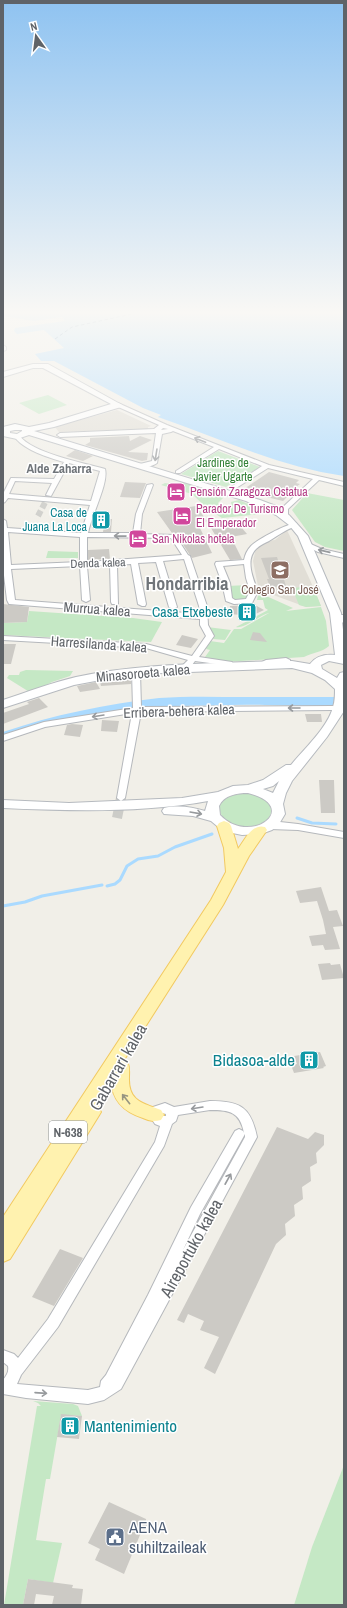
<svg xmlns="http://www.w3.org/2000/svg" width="347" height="1608" viewBox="0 0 347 1608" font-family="'Archivo Narrow',sans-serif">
	<rect width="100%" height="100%" fill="#f1efe8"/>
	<g fill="#e1ded6">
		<path d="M 117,410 L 151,426 L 148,427 L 148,429 L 59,432 L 55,427 Z"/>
		<path d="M 287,530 L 310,580 L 321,606 L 306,607 L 276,596 L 261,589 L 258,586 L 253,561 L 256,548 L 268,541 L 275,540 Z"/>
	</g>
	<g fill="#c5e8c5">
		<path d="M 48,395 L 67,405 L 39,414 L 19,403 Z"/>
		<path d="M 218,451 L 260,467 L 226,487 L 181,474 Z"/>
		<path d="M 179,480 L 226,495 L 218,503 L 219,506 L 209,510 L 192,494 L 161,485 L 165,483 L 184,486 Z"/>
		<path d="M 307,493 L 344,500 L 344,551 L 325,547 L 315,542 L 292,510 Z"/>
		<path d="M 239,500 L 270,513 L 222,518 L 214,513 L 232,507 L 231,502 Z"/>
		<path d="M 48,551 L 78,552 L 78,558 L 46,558 Z"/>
		<path d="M 247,585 L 251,596 C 244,601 237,603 230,598 L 228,586 Z"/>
		<path d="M 313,586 L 321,606 L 306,607 L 299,605 L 292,588 Z"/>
		<path d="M 258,595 L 264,595 L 293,608 L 286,611 L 321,607 L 326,621 L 329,646 C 321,653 313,652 304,657 L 225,662 L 205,657 L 210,650 L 206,649 L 210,641 L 224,643 L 234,629 L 241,629 L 269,613 C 260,615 244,629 236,627 L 268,610 L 265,608 L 263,600 L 257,600 Z"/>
		<path d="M 29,611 L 133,618 L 162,622 L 151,642 L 3,635 L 3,623 L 27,622 Z"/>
		<path d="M 207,627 L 231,630 L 225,640 L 213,639 L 215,636 Z"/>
		<path d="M 26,670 L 73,671 L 70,676 L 52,682 L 31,693 L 7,678 L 9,675 L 19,675 L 20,672 Z"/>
		<path d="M 247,793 C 252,794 258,795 262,797 C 273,804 275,817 262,823 C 227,840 195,796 247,793 Z"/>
		<path d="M 33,1401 L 73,1404 L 78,1406 L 82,1416 L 61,1415 L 50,1479 L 46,1479 L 36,1540 L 62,1543 L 53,1583 L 28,1579 L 23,1605 L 4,1605 L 37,1406 L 41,1406 L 38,1403 Z"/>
		<path d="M 344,1465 L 344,1605 L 294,1605 L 312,1547 Z"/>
	</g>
	<g fill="#aadaff">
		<path d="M 3,314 L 344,314 L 344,476 C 279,467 219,438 158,417 L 161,415 L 143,408 L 54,361 L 41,361 L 35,354 L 64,348 L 44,330 L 17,334 L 14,331 L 15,328 L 65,321 L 62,317 L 34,321 L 3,316 Z"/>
		<path d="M 245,697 L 344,697 L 344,705 C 318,707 291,705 265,705 C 235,704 204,706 173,706 C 114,707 60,720 3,737 L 3,732 C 53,715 106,704 159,698 C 187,696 217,697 245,697 Z"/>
	</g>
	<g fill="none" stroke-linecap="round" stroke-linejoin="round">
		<g stroke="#aadaff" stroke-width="3">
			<path d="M 297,818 L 312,823 L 336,824"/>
			<path d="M 107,886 L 115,884 L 120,880 L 127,866 L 138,859 L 158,856 L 175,847 L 212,834"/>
			<path d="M 3,906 L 25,902 L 42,896 L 102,885"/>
		</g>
		<path stroke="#4174aa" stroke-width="1" stroke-dasharray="3.5 2.5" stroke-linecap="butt" d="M 55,339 L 72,327 L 132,314"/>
	</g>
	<g fill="#cccac5">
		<path d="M 129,436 L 130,441 L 140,436 L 152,440 L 128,452 L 148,453 L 147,460 L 142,461 L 85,445 L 90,442 L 90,438 Z"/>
		<path d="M 75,450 L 93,456 L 83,461 L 66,456 Z"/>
		<path d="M 269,472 L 299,480 L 296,483 L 300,484 L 288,493 L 290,494 L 283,501 L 241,491 Z"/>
		<path d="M 125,482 L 146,483 L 140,498 L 120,497 Z"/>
		<path d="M 196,506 L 207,521 L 199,526 L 212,553 L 192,558 L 176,534 L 172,533 L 157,512 Z"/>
		<path d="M 105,519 L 112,519 L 111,532 L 103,532 Z"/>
		<path d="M 235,520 L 247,534 L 231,537 L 242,559 L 230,560 L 208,523 Z"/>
		<path d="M 109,549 L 110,559 L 88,560 L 88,550 Z"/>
		<path d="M 277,557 L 286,586 L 270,587 L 267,579 L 269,579 L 261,558 Z"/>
		<path d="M 190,582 L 192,590 L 174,591 L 171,583 Z"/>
		<path d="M 3,604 L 29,607 L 27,622 L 3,623 Z"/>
		<path d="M 255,605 L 264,610 L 247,618 L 242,615 L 229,614 L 230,606 Z"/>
		<path d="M 253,632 L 260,633 L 267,642 L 250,640 Z"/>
		<path d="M 182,635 L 198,639 L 191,648 L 176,645 Z"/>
		<path d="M 3,644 L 16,644 L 11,664 L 3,664 Z"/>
		<path d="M 122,677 L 131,677 L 131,684 L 101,686 L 100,682 Z"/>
		<path d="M 96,682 L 100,689 L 80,692 L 77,686 Z"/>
		<path d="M 39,698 L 48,707 L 3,724 L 3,713 L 29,704 L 27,702 Z"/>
		<path d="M 305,714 L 321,714 L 322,722 L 307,722 Z"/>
		<path d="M 102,720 L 119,721 L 117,732 L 101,731 Z"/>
		<path d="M 72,724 L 83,725 L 80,737 L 64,735 L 67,725 Z"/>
		<path d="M 319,780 L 334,780 L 335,813 L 321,813 Z"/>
		<path d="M 321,887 L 329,911 L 337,910 L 343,926 L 333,927 L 340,949 L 325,950 L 323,945 L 312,946 L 309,936 L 326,934 L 323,920 L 317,901 L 300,903 L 296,891 Z"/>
		<path d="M 330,963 L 331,965 L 340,964 L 344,978 L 322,980 L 318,964 Z"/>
		<path d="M 320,1052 L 326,1066 L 323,1067 L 324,1068 L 294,1073 L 291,1065 L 297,1064 L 294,1056 Z"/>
		<path d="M 277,1127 L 308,1139 L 315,1132 L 324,1135 L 324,1145 L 316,1153 L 317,1163 L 310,1167 L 311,1181 L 302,1187 L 303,1199 L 294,1205 L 295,1216 L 285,1224 L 286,1235 L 276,1244 L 215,1374 L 204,1368 L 219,1337 L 200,1330 L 204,1321 L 188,1314 L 184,1323 L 177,1320 Z"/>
		<path d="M 60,1249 L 83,1258 L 54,1306 L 32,1297 Z"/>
		<path d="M 61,1414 L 82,1416 L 79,1439 L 57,1437 Z"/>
		<path d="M 109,1502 L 146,1519 L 147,1526 L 145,1531 L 142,1530 L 124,1574 L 95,1560 L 100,1549 L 88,1543 Z"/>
		<path d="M 28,1579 L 73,1585 L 72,1588 L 83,1589 L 81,1605 L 52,1605 L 54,1596 L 36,1594 L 34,1605 L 23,1605 Z"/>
	</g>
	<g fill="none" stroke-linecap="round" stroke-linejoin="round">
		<path stroke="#ccccc8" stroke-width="6" stroke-dasharray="6 3" stroke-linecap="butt" d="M 38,516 L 49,495"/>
		<path stroke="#ccccc8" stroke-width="10" stroke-dasharray="10 5" stroke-linecap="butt" d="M 117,818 L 121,798"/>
		<g stroke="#b5b8bc" stroke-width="2">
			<g id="street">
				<path d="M 3,345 L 6,347 L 6,350 L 3,351 Z"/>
				<path d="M 118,403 L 167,425 L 269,465 L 344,482 L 344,486 L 319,480 L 288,509 L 288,516 L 285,518 L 282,516 L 283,507 L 313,479 L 268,468 L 233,490 L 230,488 L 231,487 L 262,466 L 219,449 L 180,473 L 176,473 L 176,471 L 214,447 L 173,431 L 171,432 L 162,434 L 157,463 C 152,467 140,469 135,466 L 136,465 L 152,461 L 156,433 L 60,437 L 57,435 L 60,433 L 154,429 L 159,425 L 116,406 L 115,405 ZM 163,428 L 168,429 L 161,430 Z"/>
				<path d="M 17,434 L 19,435 C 31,453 84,463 105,469 C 109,483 91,516 88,533 L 133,533 L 136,514 L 147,485 L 152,484 L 153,485 L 142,514 L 140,534 L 175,535 L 188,555 L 190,556 L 207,606 L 208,625 L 214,636 L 199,657 L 232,662 L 233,664 L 232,666 L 195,661 C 191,666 189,672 182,671 L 181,667 L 188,660 L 146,648 L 3,640 L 3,636 L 146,644 L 192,656 L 206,636 L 200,625 L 200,619 L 9,604 L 7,600 L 3,567 L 3,519 L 6,521 L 7,528 L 81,533 L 90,505 L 8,498 L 5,502 L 3,503 L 3,494 L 11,478 L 54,479 L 64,462 C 49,458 22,449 14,436 ZM 69,463 L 100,471 L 91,501 L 9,494 L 15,481 L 52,483 L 46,495 L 51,496 ZM 8,532 L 80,537 L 80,562 L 11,565 ZM 87,537 L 171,538 L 182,555 L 87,562 ZM 184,559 L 199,606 L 200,614 L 15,600 L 11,569 L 80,566 L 82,600 L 86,602 L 90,600 L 87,566 L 110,565 L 111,602 L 112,604 L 118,604 L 117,565 L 131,564 L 138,604 L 142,606 L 145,606 L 146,604 L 138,563 L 156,562 L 169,607 L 173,609 L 177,607 L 163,561 Z"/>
				<path d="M 295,523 L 297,524 L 297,526 C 286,529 279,535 269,541 C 265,543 260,545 256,549 C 245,560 253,579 258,591 L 252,603 L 234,604 L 226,601 L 222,583 L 215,564 L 216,562 L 244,560 C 245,555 247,550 251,546 C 258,539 285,525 295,523 ZM 244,564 L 246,578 L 250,591 L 246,599 L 235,600 L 232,598 L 230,583 L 223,566 Z"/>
				<path d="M 306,542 L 322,549 L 344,554 L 344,558 L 318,552 L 304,545 L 304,543 Z"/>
				<path d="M 341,615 L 344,615 L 344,621 L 340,625 L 334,625 L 334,621 Z"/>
				<path d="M 286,658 L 290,660 L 290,665 L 286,667 L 283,667 L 282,663 L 266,664 L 262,662 L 266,660 Z"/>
				<path d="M 133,670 L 136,670 L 140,672 L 141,707 L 333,706 L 337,708 L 333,710 L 141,712 L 125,798 L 121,801 L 117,798 L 132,713 L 45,727 L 3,741 L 3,735 L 44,722 L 133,708 L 132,672 Z"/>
				<path d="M 280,822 L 298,824 L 344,832 L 344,838 L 298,830 L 270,829 L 265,826 L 270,823 Z"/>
				<path d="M 210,1101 C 240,1101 251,1107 257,1137 L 121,1389 L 104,1400 L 88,1404 L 26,1398 L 3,1394 L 3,1380 C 7,1375 9,1372 8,1366 L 3,1362 L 3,1350 L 14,1354 L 18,1358 L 48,1319 L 155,1142 L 160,1126 L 155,1124 L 149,1115 L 153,1107 L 165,1103 L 174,1107 ZM 210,1110 C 230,1110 240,1112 244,1133 L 243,1131 L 239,1129 L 235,1131 L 191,1207 L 148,1295 L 106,1375 L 101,1381 L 100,1387 L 88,1390 L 17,1384 L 21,1375 L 58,1327 L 164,1146 L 172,1124 L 176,1121 L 178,1115 ZM 162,1113 L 166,1114 L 166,1116 L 162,1116 L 161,1115 ZM 245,1134 L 245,1137 L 183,1250 L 200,1214 Z"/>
			</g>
		</g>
		<g stroke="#b6babf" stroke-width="2">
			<path id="secondary" d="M 33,364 L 48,364 L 122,405 L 121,407 L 54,427 L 34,431 L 260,500 L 276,506 L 289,515 L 308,536 L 341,613 L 344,638 L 344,664 L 329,661 L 321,665 L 322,669 L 337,678 L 340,673 L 344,672 L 344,711 L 327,737 L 292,781 L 286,793 L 283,804 L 285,814 L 279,824 L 272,830 L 261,834 L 242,835 L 223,831 L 211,821 L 193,816 L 164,814 L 162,811 L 164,808 C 177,805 193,807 205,811 L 208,801 C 143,813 69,811 3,808 L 3,800 L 69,803 L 182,798 L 218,792 L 233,786 L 248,785 L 263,780 L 286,765 L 291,765 C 304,749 328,727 333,707 C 335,701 335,695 335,689 L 325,680 L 312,673 L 292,668 L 163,673 L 122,676 L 74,685 L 3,708 L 3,700 C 27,692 51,683 76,677 C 141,663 209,664 276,661 L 292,661 L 310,664 C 316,656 325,654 335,655 L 330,613 L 298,536 L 289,525 L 276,515 L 246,501 L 29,435 L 17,439 L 3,436 L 3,427 L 15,424 L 29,427 L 49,423 L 111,404 L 43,368 L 33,368 L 3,377 L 3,372 ZM 15,430 L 22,430 L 22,431 L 17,434 L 10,433 L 10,431 ZM 279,781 L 273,793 L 263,789 L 273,786 ZM 248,793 C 303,807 250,847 220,815 L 219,806 C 224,795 237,793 248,793 Z"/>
		</g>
		<g stroke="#f2c960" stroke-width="2">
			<path id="primary" d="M 224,821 L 229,823 L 231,826 L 238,849 C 245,840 252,823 265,827 L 267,830 L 249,856 L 223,905 L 124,1060 L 127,1061 C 130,1067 129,1071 129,1077 C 128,1101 142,1103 161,1110 L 164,1115 L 161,1120 C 154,1122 150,1121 143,1118 C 124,1112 112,1101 111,1080 L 95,1106 L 98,1107 L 101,1112 L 98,1117 L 10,1259 L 3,1262 L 3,1217 L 211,900 L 226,872 L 224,848 L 217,826 L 219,823 Z"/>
		</g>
		<use href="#street" fill="#fff" fill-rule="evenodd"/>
		<use href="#secondary" fill="#fff" fill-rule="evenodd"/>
		<use href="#primary" fill="#fff2af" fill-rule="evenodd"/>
	</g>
	<defs><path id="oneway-shaft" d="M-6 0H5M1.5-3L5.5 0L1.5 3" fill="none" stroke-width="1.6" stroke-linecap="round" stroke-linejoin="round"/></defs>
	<g stroke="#979a9d">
		<use href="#oneway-shaft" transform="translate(200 440) rotate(-159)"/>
		<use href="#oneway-shaft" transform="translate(156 455) rotate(99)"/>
		<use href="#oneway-shaft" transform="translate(120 536) rotate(-179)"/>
		<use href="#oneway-shaft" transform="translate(324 551) rotate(-167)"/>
		<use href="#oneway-shaft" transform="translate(294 708) rotate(180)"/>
		<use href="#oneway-shaft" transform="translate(98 716) rotate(171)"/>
		<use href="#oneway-shaft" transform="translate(196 813) rotate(10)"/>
		<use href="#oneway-shaft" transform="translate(197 1108) rotate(171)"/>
		<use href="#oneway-shaft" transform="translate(228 1179) rotate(-61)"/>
		<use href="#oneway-shaft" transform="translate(41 1393) rotate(4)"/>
	</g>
	<use stroke="#979581" href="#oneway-shaft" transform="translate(126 1099) rotate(-128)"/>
	<linearGradient id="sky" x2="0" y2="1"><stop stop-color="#8fc3f1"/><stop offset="0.58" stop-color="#f9f8f5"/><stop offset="1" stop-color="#f9f8f5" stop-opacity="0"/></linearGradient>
	<rect width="347" height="539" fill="url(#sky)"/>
	<defs>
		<g id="hotel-square" transform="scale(1)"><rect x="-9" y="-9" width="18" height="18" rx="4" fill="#d1479c" stroke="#fff"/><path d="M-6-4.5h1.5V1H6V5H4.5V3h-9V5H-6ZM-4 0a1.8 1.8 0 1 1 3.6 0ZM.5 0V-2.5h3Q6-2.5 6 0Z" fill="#fff"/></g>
		<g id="building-square" transform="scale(1)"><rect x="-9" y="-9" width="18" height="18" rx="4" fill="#0f9aa8" stroke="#fff"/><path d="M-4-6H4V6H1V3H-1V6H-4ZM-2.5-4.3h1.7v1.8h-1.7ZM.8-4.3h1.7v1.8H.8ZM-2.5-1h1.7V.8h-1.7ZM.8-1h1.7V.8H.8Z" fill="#fff"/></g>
		<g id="school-square" transform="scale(1)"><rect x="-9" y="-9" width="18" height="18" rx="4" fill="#8d6e63" stroke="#fff"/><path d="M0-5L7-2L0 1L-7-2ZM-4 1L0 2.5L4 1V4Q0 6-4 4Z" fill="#fff"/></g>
		<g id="civic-square" transform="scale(1)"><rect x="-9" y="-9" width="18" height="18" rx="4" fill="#5c6f8a" stroke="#fff"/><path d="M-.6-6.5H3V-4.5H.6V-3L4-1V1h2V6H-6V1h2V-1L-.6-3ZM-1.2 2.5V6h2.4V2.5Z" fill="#fff"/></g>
	</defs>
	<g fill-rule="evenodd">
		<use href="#hotel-square" x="176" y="492"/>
		<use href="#hotel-square" x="182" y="516"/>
		<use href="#building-square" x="101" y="520"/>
		<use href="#hotel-square" x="138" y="539"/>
		<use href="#school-square" x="280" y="570"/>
		<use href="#building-square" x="247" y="612"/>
		<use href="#building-square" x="309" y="1060"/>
		<use href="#building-square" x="70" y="1426"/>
		<use href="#civic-square" x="115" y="1537"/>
	</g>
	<g text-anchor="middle" stroke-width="3" stroke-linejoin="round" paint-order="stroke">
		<g font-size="12" fill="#348238" stroke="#fff">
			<text x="223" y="467">Jardines de<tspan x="223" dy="14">Javier Ugarte</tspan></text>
		</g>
		<g font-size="12" fill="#b23c85" stroke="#fff" text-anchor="start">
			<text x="190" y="496">Pensión Zaragoza Ostatua</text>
			<text x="196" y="513">Parador De Turismo<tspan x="196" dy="14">El Emperador</tspan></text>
			<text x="152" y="543">San Nikolas hotela</text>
		</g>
		<g font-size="12" fill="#0d838f" stroke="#fff" text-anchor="end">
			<text x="87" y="517">Casa de<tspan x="87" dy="14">Juana La Loca</tspan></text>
		</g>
		<g font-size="12" fill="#5f6368" stroke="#fff">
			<text transform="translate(98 563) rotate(-2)" y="4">Denda kalea</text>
		</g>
		<g font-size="12" fill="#785e54" stroke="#fff">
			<text x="280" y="594">Colegio San José</text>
		</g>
		<g font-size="13" font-weight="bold" fill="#70757a" stroke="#fff">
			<text x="59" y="473">Alde Zaharra</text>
		</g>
		<rect fill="#fff" stroke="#8f9295" stroke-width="1" x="49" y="1121" width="38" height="22" rx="3"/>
		<g font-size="13" font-weight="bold" fill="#5f6368">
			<text x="68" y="1137">N-638</text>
		</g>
		<g font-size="14" fill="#5f6368" stroke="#fff">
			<text transform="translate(97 609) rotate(4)" y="5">Murrua kalea</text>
			<text transform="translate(99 644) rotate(4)" y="5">Harresilanda kalea</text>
			<text transform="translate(143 673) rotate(-5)" y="5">Minasoroeta kalea</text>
			<text transform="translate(179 711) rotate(-2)" y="5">Erribera-behera kalea</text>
		</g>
		<g font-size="14" fill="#0d838f" stroke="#fff" text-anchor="end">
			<text x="233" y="617">Casa Etxebeste</text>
		</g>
		<g font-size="17" fill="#0d838f" stroke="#fff" text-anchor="end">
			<text x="295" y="1066">Bidasoa-alde</text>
			<text x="84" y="1432" text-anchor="start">Mantenimiento</text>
		</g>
		<g font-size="17" fill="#5f6368" stroke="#fff">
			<text transform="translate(118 1067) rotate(-60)" y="6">Gabarrari kalea</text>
			<text transform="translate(191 1248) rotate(-61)" y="6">Aireportuko kalea</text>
		</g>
		<g font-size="17" fill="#4e5e75" stroke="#fff" text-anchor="start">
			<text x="129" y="1533">AENA<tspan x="129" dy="20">suhiltzaileak</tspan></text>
		</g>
		<g font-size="18" font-weight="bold" fill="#70757a" stroke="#fff">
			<text x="187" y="590">Hondarribia</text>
		</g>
	</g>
	<rect width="347" height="1608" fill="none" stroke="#5f6368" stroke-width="8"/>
	<g transform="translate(36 36) rotate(346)" stroke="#ffffff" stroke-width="3" paint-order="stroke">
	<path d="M0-3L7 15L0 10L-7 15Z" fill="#5f6368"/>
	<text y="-6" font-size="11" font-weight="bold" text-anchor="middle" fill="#5f6368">N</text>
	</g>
</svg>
